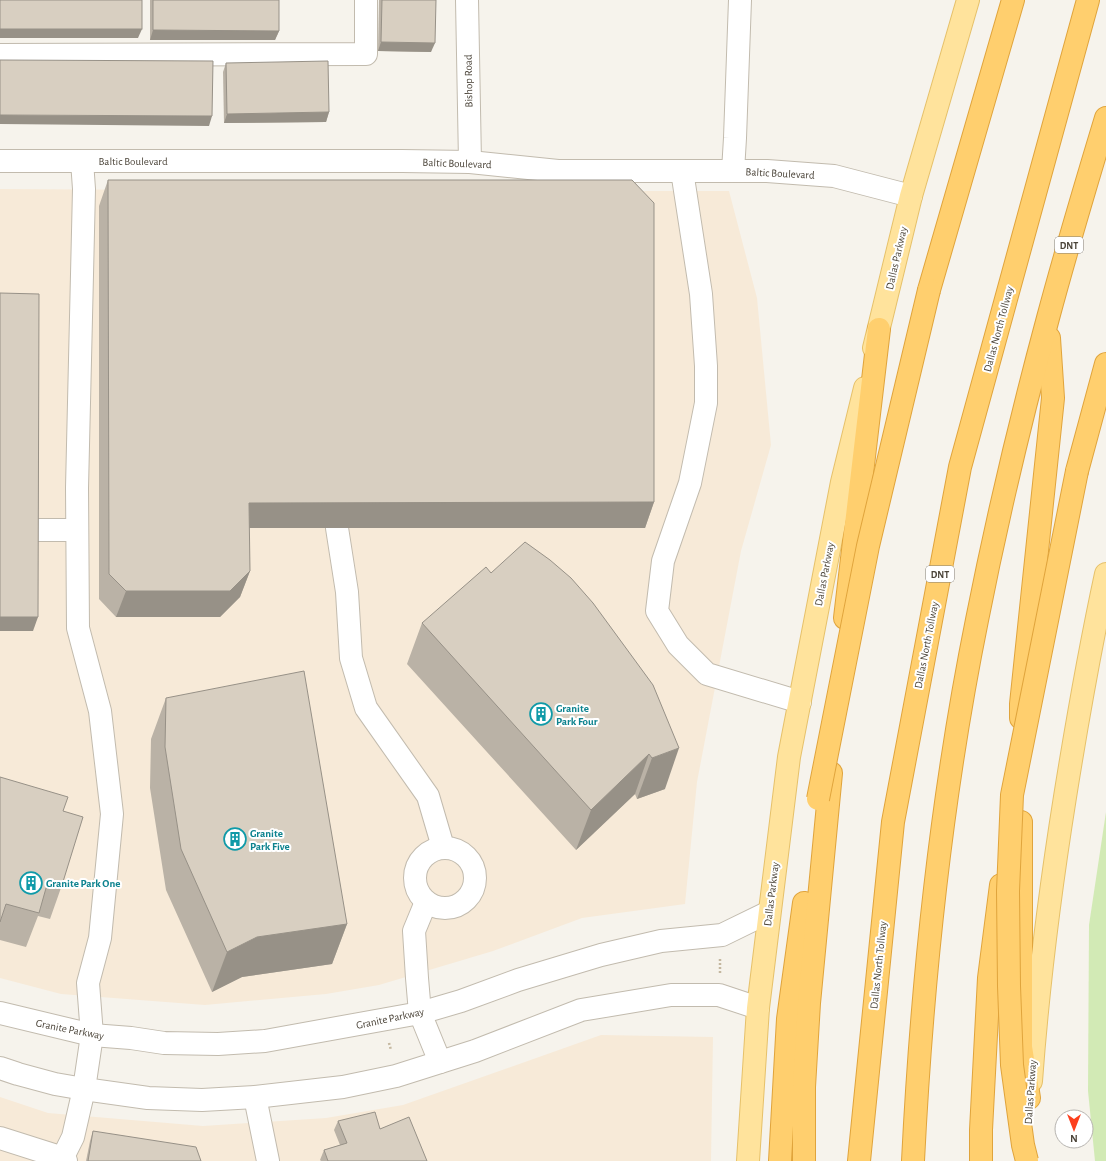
<svg xmlns="http://www.w3.org/2000/svg" width="1106" height="1161" viewBox="0 0 1106 1161" font-family="'Alegreya Sans',sans-serif">
	<rect width="100%" height="100%" fill="#f6f3ec"/>
	<g fill="#f7ead8">
		<path d="M 0,189 L 326,191 L 729,191 L 757,298 L 771,445 L 741,551 L 697,782 L 685,904 L 582,918 L 493,951 L 379,985 L 326,994 L 205,1005 L 61,994 L 0,978 Z"/>
		<path d="M 601,1035 L 713,1037 L 711,1161 L 0,1161 L 0,1097 L 48,1113 L 203,1126 L 326,1118 L 403,1105 Z"/>
	</g>
	<path fill="#d2eab5" d="M 1106,812 L 1106,1161 L 1095,1161 L 1088,1091 L 1089,925 Z"/>
	<g fill="none" stroke-linecap="round" stroke-linejoin="round">
		<g stroke="#c2bbae" stroke-width="24">
			<g id="minor">
				<path d="M 467,0 L 470,162"/>
				<path d="M 0,55 L 366,54 L 366,0"/>
				<path d="M 0,161 L 402,161 L 470,162 L 558,171 L 767,171 L 834,176 L 911,196"/>
				<path d="M 682,171 L 701,294 L 706,366 L 706,403 L 690,483 L 663,561 L 657,611 L 678,645 L 707,674 L 800,702"/>
				<path d="M 733,171 L 735,138 L 740,0"/>
				<path d="M 337,528 L 347,592 L 351,658 L 366,708 L 428,796 L 443,847"/>
				<path d="M 33,530 L 77,530"/>
				<circle cx="445" cy="878" r="30"/>
				<path d="M 426,902 L 414,931 L 417,978 L 420,1013 L 440,1062"/>
				<path d="M 0,1013 L 92,1035 L 131,1038 L 164,1043 L 218,1044 L 265,1041 L 420,1013 L 461,1001 L 518,980 L 601,955 L 661,941 L 722,935 L 769,912"/>
				<path d="M 0,1068 L 18,1074 L 55,1084 L 84,1089 L 148,1098 L 202,1100 L 255,1097 L 343,1087 L 396,1076 L 475,1051 L 581,1010 L 671,995 L 719,995 L 758,1008"/>
				<path d="M 255,1097 L 268,1161"/>
				<path d="M 0,1138 L 63,1158 L 66,1161"/>
				<path d="M 61,1161 L 73,1137 L 84,1089 L 92,1035 L 88,983 L 100,938 L 112,814 L 100,711 L 78,628 L 77,488 L 84,189 L 82,161"/>
			</g>
		</g>
		<g stroke="#e6c16a" stroke-width="24">
			<g id="major">
				<path d="M 874,348 L 911,196 L 968,0"/>
				<path d="M 1031,1081 C 1038,986 1050,891 1065,797 C 1077,722 1090,648 1106,574"/>
				<path d="M 748,1161 L 758,1008 L 789,757 L 842,482 L 865,388"/>
			</g>
		</g>
		<g stroke="#e0a43c" stroke-width="24">
			<g id="highway">
				<path d="M 929,290 L 1013,0"/>
				<path d="M 1077,471 L 1106,364"/>
				<path d="M 845,618 L 879,329"/>
				<path d="M 1021,718 L 1021,704 L 1053,398 L 1049,338"/>
				<path d="M 1021,822 L 1021,1047 L 1029,1098"/>
				<path d="M 780,1161 L 788,1019 L 804,903"/>
				<path d="M 804,1161 L 804,1087 L 809,1003 L 831,773"/>
				<path d="M 859,1161 L 893,822 L 960,467 L 1088,0"/>
				<path d="M 913,1161 C 922,980 941,798 977,620 C 997,519 1021,418 1048,318 C 1066,251 1086,184 1106,118"/>
				<path d="M 981,1161 L 981,1130 L 989,978 L 1001,885"/>
			</g>
		</g>
		<g stroke="#c4b79f" stroke-width="2.5" stroke-dasharray="2 2" stroke-linecap="butt">
			<path d="M 720,973 L 720,958"/>
			<path d="M 389,1043 L 391,1050"/>
		</g>
		<use href="#minor" stroke="#fff" stroke-width="22"/>
		<use href="#major" stroke="#ffe39c" stroke-width="22"/>
		<use href="#highway" stroke="#ffcf6e" stroke-width="22"/>
		<g stroke="#e0a43c" stroke-width="24" stroke-linecap="butt">
			<g id="highway-bridge">
				<path d="M 818,799 L 868,546 L 929,290"/>
				<path d="M 1027,1161 L 1023,1145 L 1012,1065 L 1009,986 L 1008,891 L 1012,795 L 1077,471"/>
			</g>
		</g>
		<use href="#highway-bridge" stroke="#ffcf6e" stroke-width="22"/>
	</g>
	<g fill="#bab2a6">
		<path d="M 150,0 L 279,0 L 279,31 L 275,40 L 150,40 Z"/>
		<path d="M 379,0 L 436,0 L 431,52 L 378,51 Z"/>
		<path d="M 226,63 L 329,112 L 326,122 L 224,123 L 223,72 Z"/>
		<path d="M 108,180 L 654,502 L 645,528 L 249,528 L 250,571 L 240,597 L 220,617 L 116,617 L 99,599 L 99,206 Z"/>
		<path d="M 491,573 L 593,603 L 665,789 L 637,799 L 635,794 L 576,850 L 407,664 L 422,623 Z"/>
		<path d="M 166,698 L 347,924 L 332,964 L 242,977 L 212,992 L 166,890 L 150,788 L 151,739 Z"/>
		<path d="M 0,777 L 63,811 L 62,885 L 50,919 L 38,916 L 26,947 L 0,940 Z"/>
		<path d="M 338,1121 L 380,1129 L 427,1161 L 321,1161 L 320,1160 L 324,1150 L 340,1145 L 334,1130 Z"/>
		<path d="M 93,1131 L 201,1161 L 86,1161 L 90,1141 Z"/>
	</g>
	<g fill="#979187">
		<path d="M 0,29 L 142,29 L 138,38 L 0,38 Z"/>
		<path d="M 153,30 L 279,31 L 275,40 L 150,40 Z"/>
		<path d="M 381,42 L 435,43 L 431,52 L 378,51 Z"/>
		<path d="M 329,112 L 326,122 L 224,123 L 227,114 Z"/>
		<path d="M 0,115 L 212,116 L 209,126 L 0,124 Z"/>
		<path d="M 654,502 L 645,528 L 240,528 L 249,503 Z"/>
		<path d="M 250,571 L 240,597 L 220,617 L 116,617 L 126,591 Z"/>
		<path d="M 0,617 L 38,617 L 33,631 L 0,631 Z"/>
		<path d="M 679,748 L 665,789 L 637,799 L 652,758 Z"/>
		<path d="M 649,754 L 635,794 L 576,850 L 591,810 Z"/>
		<path d="M 347,924 L 332,964 L 242,977 L 212,992 L 227,952 L 257,937 Z"/>
	</g>
	<g fill="#d8cfc1" stroke="#979187">
		<rect x="0" y="0" width="142" height="29"/>
		<path d="M 153,0 L 279,0 L 279,31 L 153,30 Z"/>
		<path d="M 382,0 L 436,0 L 435,43 L 381,42 Z"/>
		<path d="M 0,60 L 213,61 L 212,116 L 0,115 Z"/>
		<path d="M 328,61 L 329,112 L 227,114 L 226,63 Z"/>
		<path d="M 108,180 L 632,180 L 654,203 L 654,502 L 249,503 L 250,571 L 230,591 L 126,591 L 109,574 Z"/>
		<path d="M 0,293 L 39,294 L 38,617 L 0,617 Z"/>
		<path d="M 525,542 L 550,560 L 571,578 L 593,603 L 653,685 L 679,748 L 652,758 L 649,754 L 591,810 L 422,623 L 486,567 L 491,573 Z"/>
		<path d="M 304,671 L 347,924 L 257,937 L 227,952 L 181,849 L 165,747 L 166,698 Z"/>
		<path d="M 0,777 L 68,797 L 63,811 L 83,817 L 62,885 L 48,881 L 39,913 L 6,904 L 0,922 Z"/>
		<path d="M 375,1112 L 380,1129 L 409,1117 L 427,1161 L 328,1161 L 324,1150 L 347,1143 L 338,1121 Z"/>
		<path d="M 93,1131 L 196,1147 L 201,1161 L 88,1161 Z"/>
	</g>
	<defs>
		<g id="building-ring" transform="scale(1.15)"><circle r="9.5" fill="#fff" stroke="#0f9aa8" stroke-width="1.5"/><path d="M-4-6H4V6H1V3H-1V6H-4ZM-2.5-4.3h1.7v1.8h-1.7ZM.8-4.3h1.7v1.8H.8ZM-2.5-1h1.7V.8h-1.7ZM.8-1h1.7V.8H.8Z" fill="#0f9aa8"/></g>
	</defs>
	<g fill-rule="evenodd">
		<use href="#building-ring" x="541" y="714"/>
		<use href="#building-ring" x="235" y="839"/>
		<use href="#building-ring" x="31" y="883"/>
	</g>
	<g text-anchor="middle" stroke-width="4" stroke-linejoin="round" paint-order="stroke">
		<g fill="#fff" stroke="#817c74" stroke-width="1">
			<rect x="1055" y="237" width="28" height="16" rx="3"/>
			<rect x="926" y="566" width="28" height="16" rx="3"/>
		</g>
		<g font-size="10" font-weight="bold" fill="#4b4439">
			<text x="1069" y="249">DNT</text>
			<text x="940" y="578">DNT</text>
		</g>
		<g font-size="11" fill="#4b4439" stroke="#fff">
			<text transform="translate(468 81) rotate(-91)" y="4">Bishop Road</text>
			<text x="133" y="165">Baltic Boulevard</text>
			<text transform="translate(457 163) rotate(2)" y="4">Baltic Boulevard</text>
			<text transform="translate(780 173) rotate(3)" y="4">Baltic Boulevard</text>
			<text transform="translate(896 258) rotate(-77)" y="4">Dallas Parkway</text>
			<text transform="translate(998 329) rotate(-75)" y="4">Dallas North Tollway</text>
			<text transform="translate(824 574) rotate(-79)" y="4">Dallas Parkway</text>
			<text transform="translate(926 645) rotate(-79)" y="4">Dallas North Tollway</text>
			<text transform="translate(771 894) rotate(-83)" y="4">Dallas Parkway</text>
			<text transform="translate(878 965) rotate(-84)" y="4">Dallas North Tollway</text>
			<text transform="translate(390 1018) rotate(-12)" y="4">Granite Parkway</text>
			<text transform="translate(70 1029) rotate(11)" y="4">Granite Parkway</text>
			<text transform="translate(1030 1092) rotate(-86)" y="4">Dallas Parkway</text>
		</g>
		<g font-size="11" font-weight="bold" fill="#0d838f" stroke="#fff" text-anchor="start">
			<text x="556" y="712">Granite<tspan x="556" dy="13">Park Four</tspan></text>
			<text x="250" y="837">Granite<tspan x="250" dy="13">Park Five</tspan></text>
			<text x="46" y="887">Granite Park One</text>
		</g>
	</g>
	<g transform="translate(1074 1129) rotate(180)"><circle r="19" fill="#ffffff" stroke="#b7b4b0"/>
	<path d="M0-3L7 15L0 10L-7 15Z" fill="#fc3f1d"/>
	<text y="-6" font-size="11" font-weight="bold" text-anchor="middle" fill="#4b4439">N</text>
	</g>
</svg>
